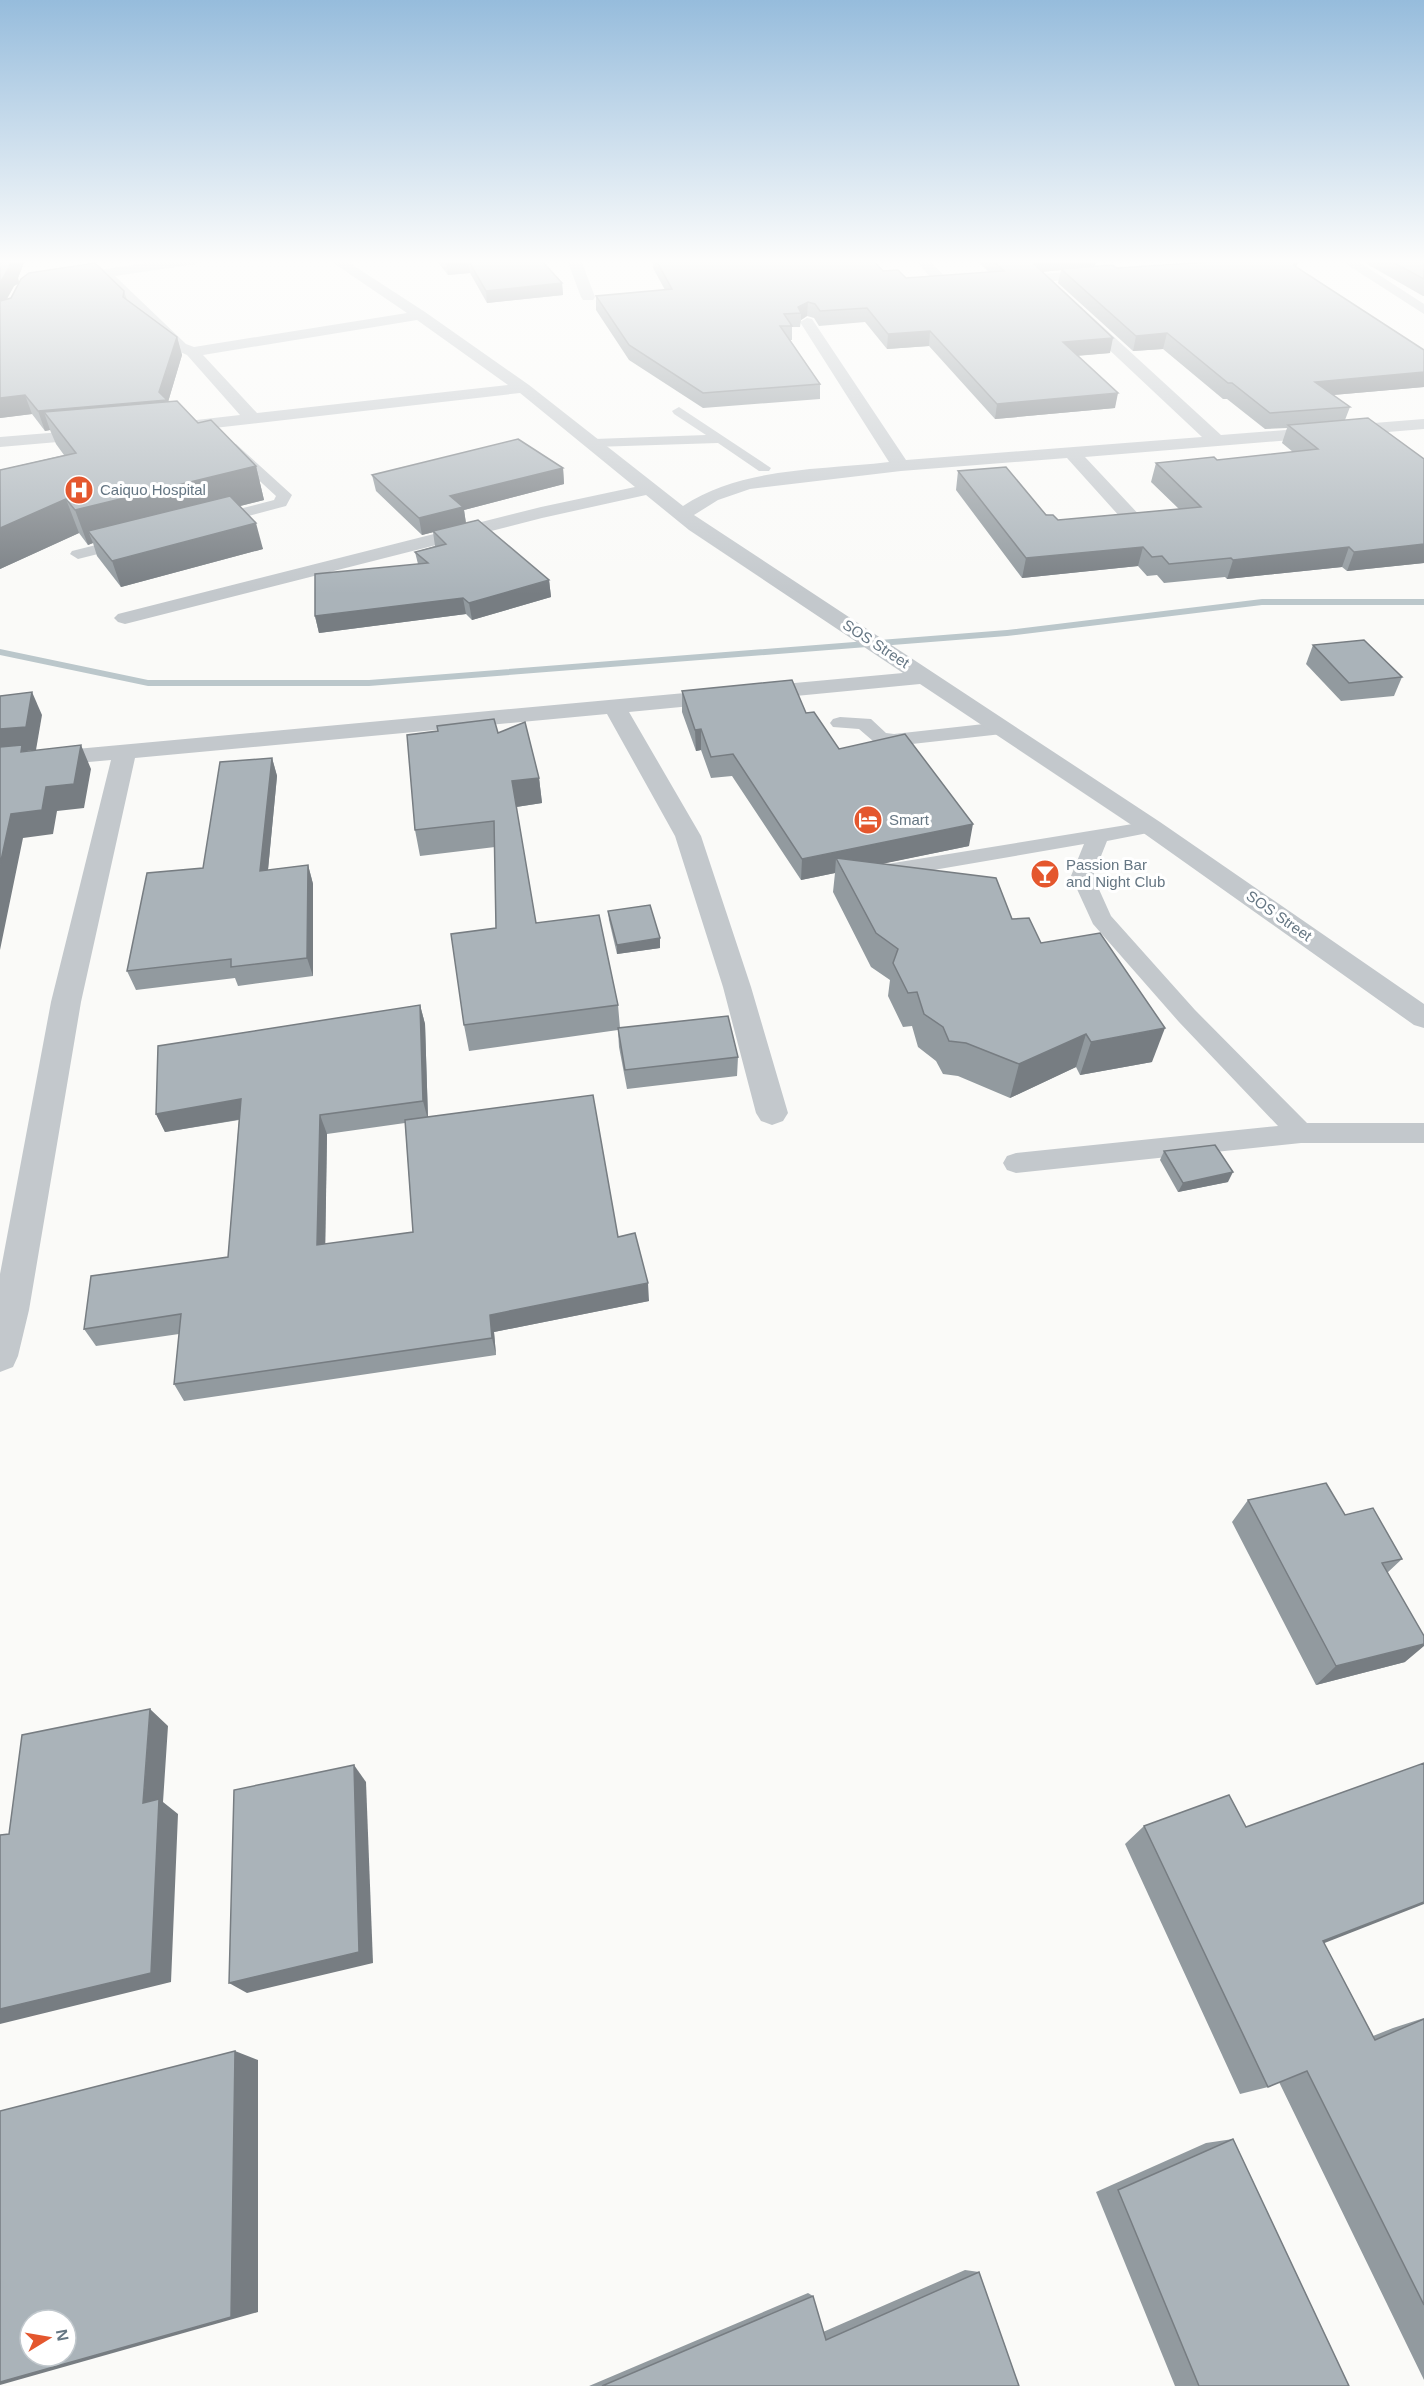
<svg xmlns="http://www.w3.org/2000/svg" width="1424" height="2386" viewBox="0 0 1424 2386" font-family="Arial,sans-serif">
	<rect width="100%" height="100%" fill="#fafaf8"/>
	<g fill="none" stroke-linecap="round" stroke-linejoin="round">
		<path fill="#bbc7cb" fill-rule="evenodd" d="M 1262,599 L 1424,599 L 1424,605 L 1262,605 L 1007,636 L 369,686 L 148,686 L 0,655 L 0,649 L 148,680 L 369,680 L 1007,630 Z"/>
		<g fill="#c3c8cc" fill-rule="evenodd">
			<path d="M 679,407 L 771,468 L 769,471 L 759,471 L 718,443 L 594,447 L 587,443 L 594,439 L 706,435 L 674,414 L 672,411 Z"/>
			<path d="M 231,443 L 236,444 L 292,495 L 286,506 L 210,526 L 204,524 L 202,521 L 204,518 L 274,500 L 276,496 L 226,450 L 224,447 L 226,444 Z"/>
			<path d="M 132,536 L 140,541 L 138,544 L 78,559 L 70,554 L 72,551 Z"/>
			<path d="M 840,717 L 871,719 L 886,733 L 894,734 L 1002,722 L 1009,724 L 1012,728 L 1009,732 L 1002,734 L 894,746 L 873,741 L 859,729 L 833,727 L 830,723 L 833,719 Z"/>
			<path d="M 1151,821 L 1158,823 L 1161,827 L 1158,831 L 1107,841 L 1093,876 L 1111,916 L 1195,1010 L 1307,1123 L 1424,1123 L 1424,1143 L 1301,1143 L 1016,1173 L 1007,1170 L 1003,1163 L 1007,1156 L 1016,1153 L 1278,1126 L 1179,1022 L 1093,924 L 1071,876 L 1084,844 L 881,879 L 873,877 L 870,872 L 873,867 L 881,865 Z"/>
		</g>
		<g fill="#c3c8cc" fill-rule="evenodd">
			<path d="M 167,260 L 204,260 L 197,264 L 115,276 L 186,344 L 194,347 L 407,313 L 329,260 L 345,260 L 425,312 L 529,385 L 683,506 C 742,467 821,470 889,462 L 800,322 L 807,318 L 812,319 L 906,460 L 1202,437 L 1036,281 L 1034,278 L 1036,275 L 1041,274 L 1109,269 L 1111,272 L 1109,275 L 1104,276 L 1053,281 L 1221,435 L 1424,419 L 1424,429 L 1085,457 L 1144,520 L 1147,524 L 1144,528 L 1130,528 L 1067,458 L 901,471 L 750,489 L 718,500 L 694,515 L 1160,822 L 1424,1004 L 1424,1028 L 1414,1025 L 1142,832 L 920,684 L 629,712 L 701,836 L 751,987 L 788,1113 L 783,1121 L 772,1125 L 761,1121 L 756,1113 L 723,987 L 675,836 L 607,714 L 135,758 L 81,1002 L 29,1310 L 18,1356 L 13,1367 L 0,1372 L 0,1274 L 51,1002 L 111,760 L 0,770 L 0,756 L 903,673 L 689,530 L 646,495 L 542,518 L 125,624 L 118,622 L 114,618 L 118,614 L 541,507 L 635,487 L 520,393 L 170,433 L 164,432 L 161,428 L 164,424 L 170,423 L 240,415 L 187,355 L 176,350 L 101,278 L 34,288 L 25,295 L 15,315 L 0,319 L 0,310 L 4,309 L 16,287 L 29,280 ZM 417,320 L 508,385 L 257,413 L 203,355 Z"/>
			<path d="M 567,260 L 581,260 L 595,297 L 593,300 L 583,300 L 581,297 Z"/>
			<path d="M 915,260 L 930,260 L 944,276 L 937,280 L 932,279 Z"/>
			<path d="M 1340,260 L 1356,260 L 1424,304 L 1424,314 Z"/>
			<path d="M 98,429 L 104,430 L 107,434 L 104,438 L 0,447 L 0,437 Z"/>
		</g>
	</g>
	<g fill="#929a9f" fill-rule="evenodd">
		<path d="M 0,260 L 25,260 L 18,278 L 19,282 L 124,291 L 127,300 L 177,337 L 182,355 L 168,402 L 198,423 L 256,466 L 264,500 L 240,506 L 263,549 L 121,587 L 97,556 L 93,543 L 88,545 L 79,533 L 0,569 L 0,470 L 64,455 L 56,444 L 50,430 L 45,431 L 32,414 L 0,418 ZM 19,283 L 11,298 L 7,299 L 14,286 Z"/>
		<path d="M 436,260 L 541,260 L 562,283 L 563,295 L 487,303 L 470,273 L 448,275 Z"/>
		<path d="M 653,260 L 873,260 L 883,271 L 906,278 L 989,272 L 976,260 L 1096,260 L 1095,266 L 1117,268 L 1218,261 L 1218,260 L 1300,260 L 1296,267 L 1424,350 L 1424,387 L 1333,395 L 1350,407 L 1345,420 L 1424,459 L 1424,563 L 1347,571 L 1342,567 L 1227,579 L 1225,577 L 1164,583 L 1157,575 L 1147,576 L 1138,566 L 1022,578 L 956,490 L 958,471 L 1058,520 L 1179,509 L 1151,482 L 1156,463 L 1217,460 L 1293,452 L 1282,443 L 1287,428 L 1265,429 L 1227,399 L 1223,399 L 1163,349 L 1133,351 L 1058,283 L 1061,270 L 1042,272 L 1110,353 L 1077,356 L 1115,408 L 995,419 L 929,346 L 887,349 L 865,322 L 819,326 L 814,318 L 807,316 L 801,320 L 800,327 L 792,327 L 792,340 L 790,340 L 820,384 L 820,399 L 703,408 L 629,360 L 596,310 L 596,296 L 665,290 L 653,268 Z"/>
		<path d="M 1360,260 L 1424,260 L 1424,296 L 1423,296 Z"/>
		<path d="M 563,468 L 564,484 L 464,510 L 466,523 L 549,580 L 551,597 L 472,620 L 466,614 L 319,633 L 315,616 L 418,564 L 415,552 L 435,546 L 433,532 L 422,535 L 376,491 L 372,475 Z"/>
		<path d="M 1313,645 L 1402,677 L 1394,696 L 1341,701 L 1306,664 Z"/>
		<path d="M 682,691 L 806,713 L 839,749 L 969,846 L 880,864 L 1012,919 L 1041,943 L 1152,1062 L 1080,1075 L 1076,1067 L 1010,1098 L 958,1076 L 943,1074 L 936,1061 L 918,1047 L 912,1026 L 903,1027 L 888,996 L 890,980 L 871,967 L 833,892 L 835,873 L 801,880 L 732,776 L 711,778 L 701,750 L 696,751 L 682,712 Z"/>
		<path d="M 438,731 L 498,733 L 539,778 L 542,803 L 516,807 L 536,923 L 618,1005 L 620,1028 L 738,1057 L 737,1076 L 627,1089 L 619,1047 L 618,1030 L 469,1051 L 464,1025 L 496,928 L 495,847 L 420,856 L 415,830 Z"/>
		<path d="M 272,758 L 277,776 L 268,870 L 308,865 L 313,884 L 313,976 L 238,986 L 235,978 L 136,990 L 127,971 L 203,868 Z"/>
		<path d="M 608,911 L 660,938 L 660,948 L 617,954 L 609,920 Z"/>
		<path d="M 420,1005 L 425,1024 L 428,1117 L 618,1237 L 649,1301 L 494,1332 L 496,1355 L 184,1401 L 174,1384 L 179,1334 L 96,1346 L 84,1329 L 228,1257 L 239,1120 L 165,1132 L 156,1114 ZM 405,1123 L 413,1232 L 325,1244 L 327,1134 Z"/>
		<path d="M 1164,1151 L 1228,1182 L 1178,1192 L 1160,1160 Z"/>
		<path d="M 1248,1500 L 1345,1515 L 1402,1559 L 1387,1573 L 1405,1662 L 1316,1685 L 1232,1522 Z"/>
		<path d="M 1144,1826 L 1246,1827 L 1324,1943 L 1373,2036 L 1393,2028 L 1424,2018 L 1424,2380 L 1279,2082 L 1268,2087 L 1240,2094 L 1125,1844 Z"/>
		<path d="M 1233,2139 L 1349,2386 L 1175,2386 L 1096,2192 L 1206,2143 Z"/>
		<path d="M 965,2270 L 979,2272 L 1019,2386 L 589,2386 L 808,2293 L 813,2296 L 823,2332 Z"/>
	</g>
	<g fill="#777d82">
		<path d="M 12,260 L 25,260 L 18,278 L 19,283 L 14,286 L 2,307 L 0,308 L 0,283 Z"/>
		<path d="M 468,260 L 470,273 L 448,275 L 446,263 Z"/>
		<path d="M 1040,260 L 1096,260 L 1095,267 L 1061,269 L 1061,270 L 1041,272 L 1034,264 Z"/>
		<path d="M 1296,260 L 1300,260 L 1289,279 L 1293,265 Z"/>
		<path d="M 562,283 L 563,295 L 487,303 L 486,291 Z"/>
		<path d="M 808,302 L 807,316 L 801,320 L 801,313 L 798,307 Z"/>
		<path d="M 930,331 L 929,346 L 887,349 L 888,334 Z"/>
		<path d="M 1167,333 L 1163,349 L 1133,351 L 1136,336 Z"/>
		<path d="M 177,337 L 182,355 L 168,402 L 44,412 L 50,430 L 45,431 L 38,411 L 159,392 Z"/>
		<path d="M 1113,338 L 1110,353 L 1060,357 L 1063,342 Z"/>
		<path d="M 1424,372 L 1424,387 L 1310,397 L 1315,382 Z"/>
		<path d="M 1118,393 L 1115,408 L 995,419 L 997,404 Z"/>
		<path d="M 25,395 L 32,414 L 0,418 L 0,398 Z"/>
		<path d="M 256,466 L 264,500 L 97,542 L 88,531 L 93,543 L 88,545 L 75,510 Z"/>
		<path d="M 563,468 L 564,484 L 464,510 L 466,524 L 422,535 L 419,518 L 450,496 Z"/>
		<path d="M 66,499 L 79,533 L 0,569 L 0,528 Z"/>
		<path d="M 256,523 L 263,549 L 121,587 L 112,561 Z"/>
		<path d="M 1424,544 L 1424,563 L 1347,571 L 1354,552 Z"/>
		<path d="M 1143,547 L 1138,566 L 1022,578 L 1026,558 Z"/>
		<path d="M 1349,547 L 1342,567 L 1227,579 L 1233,560 Z"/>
		<path d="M 549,580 L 551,597 L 472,620 L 469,603 Z"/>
		<path d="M 463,598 L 466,614 L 319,633 L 315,616 Z"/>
		<path d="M 32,692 L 42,715 L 36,750 L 0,754 L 0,729 Z"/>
		<path d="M 701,729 L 701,750 L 696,751 L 695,730 Z"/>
		<path d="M 81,745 L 91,769 L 84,808 L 57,811 L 53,834 L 23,838 L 0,950 L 0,865 L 11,814 L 46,787 Z"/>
		<path d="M 272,758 L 277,776 L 266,890 L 260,871 Z"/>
		<path d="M 539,778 L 542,803 L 516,807 L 512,781 Z"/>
		<path d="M 973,824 L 969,846 L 843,872 L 836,858 L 835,873 L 801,880 L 802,859 Z"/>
		<path d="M 308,865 L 313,884 L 313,976 L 307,958 Z"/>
		<path d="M 660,938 L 660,948 L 617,954 L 617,945 Z"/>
		<path d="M 420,1005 L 425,1024 L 428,1120 L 423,1101 Z"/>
		<path d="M 1165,1028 L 1152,1062 L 1080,1075 L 1091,1042 Z"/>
		<path d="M 1086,1034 L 1076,1067 L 1010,1098 L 1019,1064 Z"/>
		<path d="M 241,1099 L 248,1118 L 165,1132 L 156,1114 Z"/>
		<path d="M 320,1115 L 327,1134 L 325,1263 L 317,1245 Z"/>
		<path d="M 1233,1172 L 1228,1182 L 1178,1192 L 1183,1183 Z"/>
		<path d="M 648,1283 L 649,1301 L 494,1332 L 496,1355 L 492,1338 L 490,1315 Z"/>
		<path d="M 1424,1644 L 1424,1646 L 1405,1662 L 1316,1685 L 1336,1666 Z"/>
		<path d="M 150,1709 L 168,1726 L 163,1802 L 178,1814 L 171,1982 L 0,2024 L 0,2009 L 143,1803 Z"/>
		<path d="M 354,1765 L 366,1782 L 373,1963 L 247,1993 L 229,1983 Z"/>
		<path d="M 1424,1902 L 1424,1904 L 1294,1955 L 1323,1941 Z"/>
		<path d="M 235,2051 L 258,2060 L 258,2312 L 0,2385 L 0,2382 Z"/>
	</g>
	<g fill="#aab3b9" stroke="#777d82" stroke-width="1.5" fill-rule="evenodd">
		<path d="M 0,260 L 12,260 L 9,266 L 13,266 L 8,269 L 0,283 Z"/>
		<path d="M 444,260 L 541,260 L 562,283 L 486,291 L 468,260 L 446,263 Z"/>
		<path d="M 656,260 L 873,260 L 883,271 L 898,270 L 906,278 L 1004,271 L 992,260 L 1040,260 L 1034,264 L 1113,338 L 1063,342 L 1118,393 L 997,404 L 930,331 L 888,334 L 867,308 L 820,311 L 815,304 L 808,302 L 798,307 L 801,313 L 784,314 L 792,326 L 780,326 L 820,384 L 703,393 L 629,345 L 596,296 L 672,289 Z"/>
		<path d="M 1224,260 L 1296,260 L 1293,265 L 1424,350 L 1424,372 L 1315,382 L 1350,407 L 1270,413 L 1232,383 L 1228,383 L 1167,333 L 1136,336 L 1061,269 L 1112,265 L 1117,268 L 1225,261 Z"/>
		<path d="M 1389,260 L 1424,260 L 1424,279 Z"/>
		<path d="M 95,263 L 124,291 L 123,297 L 177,337 L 159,392 L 167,400 L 38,411 L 25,395 L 0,398 L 0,301 L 11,298 L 21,279 L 29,273 Z"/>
		<path d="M 177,401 L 198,423 L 211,420 L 256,466 L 75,510 L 66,499 L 0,528 L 0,470 L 76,453 L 44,412 Z"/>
		<path d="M 1368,418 L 1424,459 L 1424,544 L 1354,552 L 1349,547 L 1233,560 L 1231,558 L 1169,564 L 1162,556 L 1152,557 L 1143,547 L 1026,558 L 958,471 L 1006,467 L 1046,515 L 1053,515 L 1058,520 L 1201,507 L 1156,463 L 1214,457 L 1217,460 L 1318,449 L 1288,425 Z"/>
		<path d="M 518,439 L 563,468 L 450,496 L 463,507 L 419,518 L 372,475 Z"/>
		<path d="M 230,496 L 256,523 L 112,561 L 88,531 Z"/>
		<path d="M 478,520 L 549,580 L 469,603 L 463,598 L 315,616 L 315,574 L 428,563 L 415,552 L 446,544 L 433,531 Z"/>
		<path d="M 1364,640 L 1402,677 L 1349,683 L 1313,645 Z"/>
		<path d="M 792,680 L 806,713 L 814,712 L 839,749 L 905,734 L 973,824 L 802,859 L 733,754 L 711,757 L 701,729 L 695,730 L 682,691 Z"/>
		<path d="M 32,692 L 26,727 L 0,729 L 0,696 Z"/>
		<path d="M 494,719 L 498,733 L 525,722 L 539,778 L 512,781 L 536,923 L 599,915 L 618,1005 L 464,1025 L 451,934 L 496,928 L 494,821 L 415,830 L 407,735 L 438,731 L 437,726 Z"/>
		<path d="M 22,745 L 21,752 L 81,745 L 74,784 L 46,787 L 42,810 L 11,814 L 0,865 L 0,747 Z"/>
		<path d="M 272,758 L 260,871 L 308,865 L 307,958 L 231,967 L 231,959 L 127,971 L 147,873 L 203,868 L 220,762 Z"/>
		<path d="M 836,858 L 996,878 L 1012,919 L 1029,918 L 1041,943 L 1100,933 L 1165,1028 L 1091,1042 L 1086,1034 L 1019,1064 L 966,1043 L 949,1041 L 943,1027 L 924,1014 L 917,992 L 908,993 L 893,963 L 898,949 L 876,933 Z"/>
		<path d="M 650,905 L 660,938 L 617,945 L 608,911 Z"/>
		<path d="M 420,1005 L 423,1101 L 320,1115 L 317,1245 L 413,1232 L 405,1120 L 593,1095 L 618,1237 L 635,1233 L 648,1283 L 490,1315 L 492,1338 L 174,1384 L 181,1314 L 84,1329 L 91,1276 L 228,1257 L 241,1099 L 156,1114 L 158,1046 Z"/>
		<path d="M 728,1016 L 738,1057 L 625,1070 L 618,1028 Z"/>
		<path d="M 1215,1145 L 1233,1172 L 1183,1183 L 1164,1151 Z"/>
		<path d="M 1326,1483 L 1345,1515 L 1373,1508 L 1402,1559 L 1382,1563 L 1424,1636 L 1424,1644 L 1336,1666 L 1248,1500 Z"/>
		<path d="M 150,1709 L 143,1803 L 159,1799 L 151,1973 L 0,2009 L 0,1835 L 9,1834 L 22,1735 Z"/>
		<path d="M 1424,1763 L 1424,1902 L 1323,1941 L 1375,2040 L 1424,2019 L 1424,2305 L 1307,2071 L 1268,2087 L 1144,1826 L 1229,1795 L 1246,1827 Z"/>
		<path d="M 354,1765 L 359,1952 L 229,1983 L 234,1790 Z"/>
		<path d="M 235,2051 L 231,2317 L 0,2382 L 0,2111 ZM 30,2320 L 66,2320 L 66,2356 L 30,2356 Z"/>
		<path d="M 1233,2139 L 1349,2386 L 1199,2386 L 1118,2190 Z"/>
		<path d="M 979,2272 L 1019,2386 L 602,2386 L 813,2296 L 826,2340 Z"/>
	</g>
	<linearGradient id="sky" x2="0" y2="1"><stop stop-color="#96bcdc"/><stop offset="0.44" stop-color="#fdfdfc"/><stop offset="1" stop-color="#fdfdfc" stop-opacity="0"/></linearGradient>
	<rect width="1424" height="594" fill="url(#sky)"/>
	<defs>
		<g id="hospital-disc" transform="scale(1.5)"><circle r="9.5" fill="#e4572e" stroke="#fff"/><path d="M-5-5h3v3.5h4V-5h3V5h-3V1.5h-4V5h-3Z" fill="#fff"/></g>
		<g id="hotel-disc" transform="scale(1.5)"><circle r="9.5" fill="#e4572e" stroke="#fff"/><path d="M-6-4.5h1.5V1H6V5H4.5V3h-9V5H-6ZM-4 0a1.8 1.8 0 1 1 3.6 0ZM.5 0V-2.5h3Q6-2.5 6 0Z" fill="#fff"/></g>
		<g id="bar-disc" transform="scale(1.5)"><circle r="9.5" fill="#e4572e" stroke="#fff"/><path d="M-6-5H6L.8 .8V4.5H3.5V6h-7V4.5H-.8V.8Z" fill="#fff"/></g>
	</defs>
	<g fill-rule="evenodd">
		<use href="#hospital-disc" x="79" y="490"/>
		<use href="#hotel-disc" x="868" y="820"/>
		<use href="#bar-disc" x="1045" y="874"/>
	</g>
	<g text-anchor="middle" stroke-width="6" stroke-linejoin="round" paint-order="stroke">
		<g font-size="15" fill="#657683" stroke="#fff" text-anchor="start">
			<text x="100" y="495">Caiquo Hospital</text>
			<text x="889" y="825">Smart</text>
			<text x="1066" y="870">Passion Bar<tspan x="1066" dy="17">and Night Club</tspan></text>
		</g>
		<g font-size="15" fill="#657683" stroke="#fff">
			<text transform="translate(876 644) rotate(33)" y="5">SOS Street</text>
			<text transform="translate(1279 916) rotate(35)" y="5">SOS Street</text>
		</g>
	</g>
	<g transform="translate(48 2338) rotate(79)"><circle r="28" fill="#ffffff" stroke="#c1c8cd" stroke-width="1.5"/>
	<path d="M0-4.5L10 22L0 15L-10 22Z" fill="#e4572e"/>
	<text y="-9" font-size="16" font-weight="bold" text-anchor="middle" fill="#657683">N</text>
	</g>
</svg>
